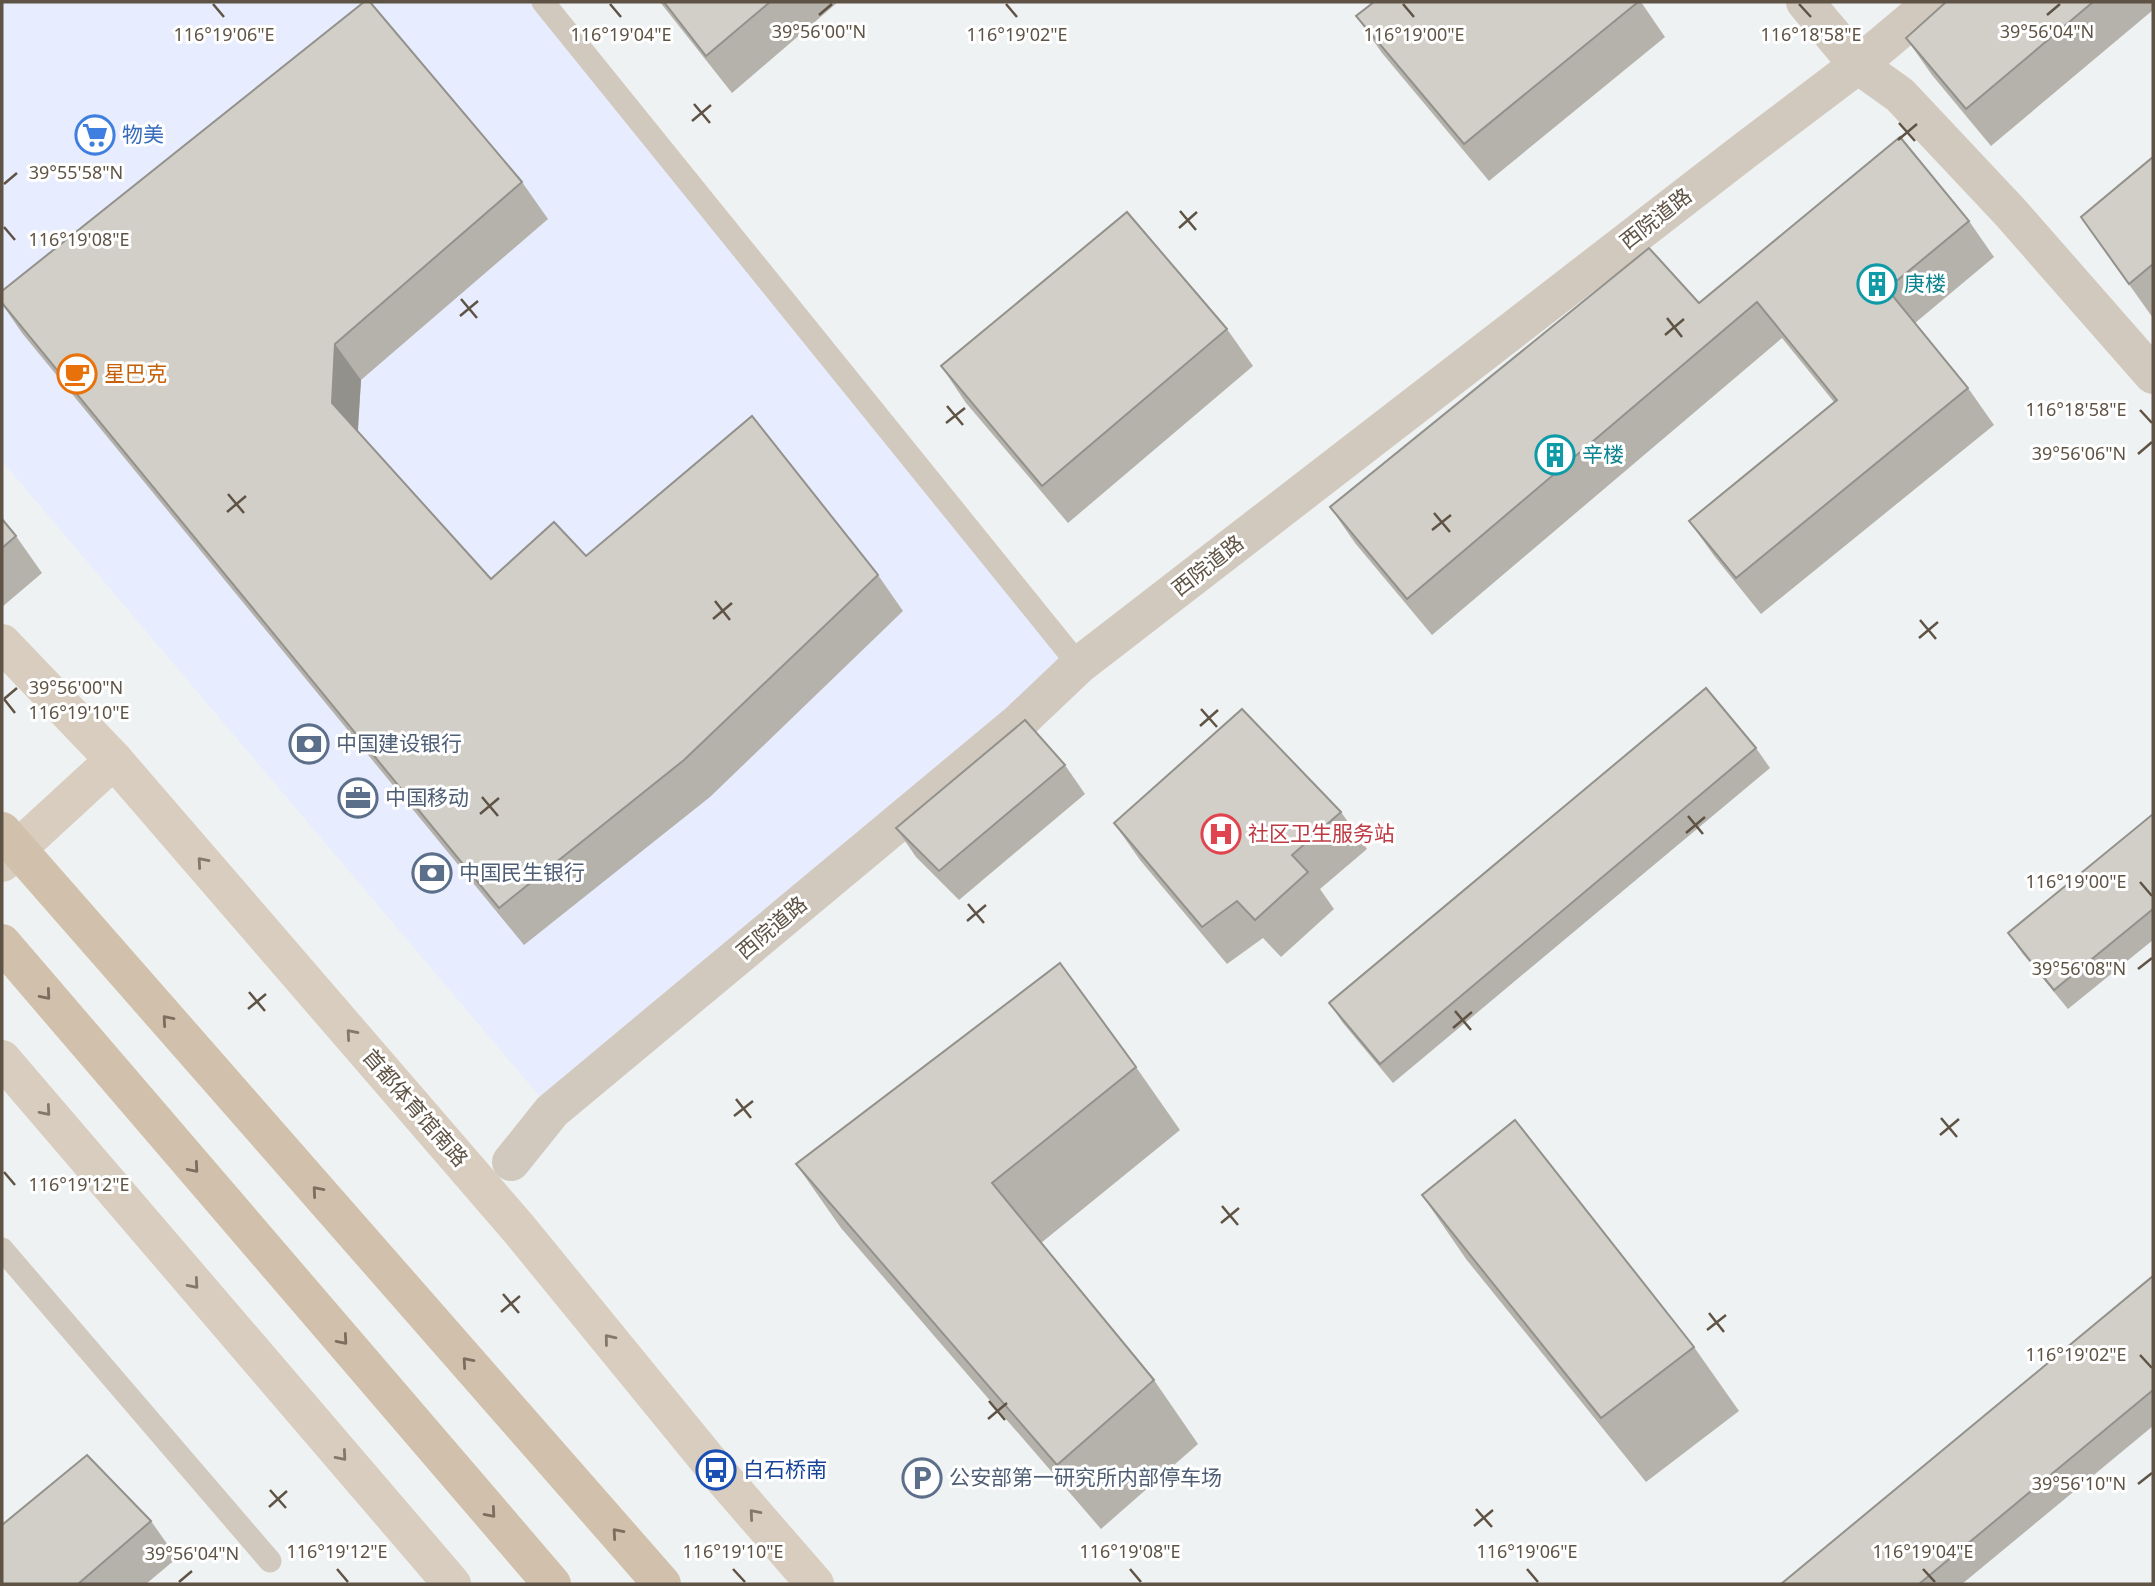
<svg xmlns="http://www.w3.org/2000/svg" width="2155" height="1586" viewBox="0 0 2155 1586" font-family="'Noto Sans','Noto Sans SC',sans-serif">
	<rect width="100%" height="100%" fill="#eff2f2"/>
	<path fill="#e7ecfe" d="M 2,2 L 543,2 L 1079,665 L 552,1111 L 2,461 Z"/>
	<g fill="none" stroke-linecap="round" stroke-linejoin="round">
		<g stroke="#d2c9be" stroke-width="23">
			<path d="M 543,2 L 1079,665"/>
			<path d="M 2,1249 L 270,1561"/>
		</g>
		<g stroke="#d2c9be" stroke-width="38">
			<path d="M 1805,2 L 1858,65 L 1900,95 L 2010,212 L 2153,375"/>
			<path d="M 511,1162 L 552,1111 L 1019,722 L 1079,665 L 1743,152 L 1858,65 L 1933,2"/>
		</g>
		<g stroke="#d8cdbe" stroke-width="38">
			<path d="M 2,643 L 114,760 L 519,1229 L 716,1470 L 815,1584"/>
			<path d="M 2,863 L 114,760"/>
			<path d="M 2,1059 L 452,1584"/>
		</g>
		<g stroke="#d1c1ac" stroke-width="38">
			<path d="M 2,831 L 662,1584"/>
			<path d="M 2,943 L 552,1584"/>
		</g>
	</g>
	<g fill="#b5b2ac">
		<path d="M 660,2 L 838,2 L 732,93 Z"/>
		<path d="M 1374,2 L 1641,2 L 1665,37 L 1489,181 L 1382,53 L 1356,16 Z"/>
		<path d="M 1946,2 L 2153,2 L 2153,10 L 1991,146 L 1932,75 L 1906,38 Z"/>
		<path d="M 2153,157 L 2153,318 L 2081,217 Z"/>
		<path d="M 522,182 L 548,219 L 361,380 L 358,432 L 491,579 L 586,556 L 878,575 L 903,611 L 710,797 L 524,945 L 22,333 L 2,304 L 2,291 Z"/>
		<path d="M 1969,221 L 1994,257 L 1915,323 L 1968,388 L 1994,425 L 1761,614 L 1715,557 L 1689,521 L 1834,402 L 1782,338 L 1432,635 L 1355,543 L 1330,507 L 1699,303 Z"/>
		<path d="M 1227,329 L 1253,366 L 1068,523 L 966,403 L 941,366 Z"/>
		<path d="M 2,519 L 16,536 L 42,573 L 2,607 Z"/>
		<path d="M 1756,748 L 1770,768 L 1393,1083 L 1343,1023 L 1329,1003 Z"/>
		<path d="M 1065,765 L 1085,794 L 959,900 L 916,857 L 896,828 Z"/>
		<path d="M 1341,812 L 1367,849 L 1320,889 L 1334,909 L 1281,957 L 1263,938 L 1227,964 L 1140,860 L 1114,823 Z"/>
		<path d="M 2153,814 L 2153,940 L 2068,1009 L 2022,953 L 2008,933 Z"/>
		<path d="M 1136,1067 L 1180,1130 L 1041,1243 L 1154,1380 L 1198,1444 L 1101,1529 L 841,1228 L 796,1164 Z"/>
		<path d="M 1422,1195 L 1694,1347 L 1739,1411 L 1646,1482 L 1466,1259 Z"/>
		<path d="M 2153,1276 L 2153,1426 L 1962,1584 L 1781,1584 Z"/>
		<path d="M 151,1521 L 177,1558 L 146,1584 L 2,1584 Z"/>
	</g>
	<path fill="#93918c" d="M 335,344 L 361,380 L 357,440 L 332,403 Z"/>
	<g fill="#d2cfc8" stroke="#93918c" stroke-width="2">
		<path d="M 364,2 L 370,2 L 522,182 L 335,344 L 332,403 L 491,579 L 554,522 L 586,556 L 752,416 L 878,575 L 684,760 L 499,908 L 2,303 L 2,291 Z"/>
		<path d="M 664,2 L 770,2 L 706,56 Z"/>
		<path d="M 1374,2 L 1638,2 L 1464,144 L 1356,16 Z"/>
		<path d="M 1946,2 L 2093,2 L 1966,109 L 1906,38 Z"/>
		<path d="M 1900,137 L 1969,221 L 1887,289 L 1968,388 L 1736,578 L 1689,521 L 1837,400 L 1757,302 L 1407,599 L 1330,507 L 1649,248 L 1699,303 Z"/>
		<path d="M 2153,157 L 2153,264 L 2129,284 L 2081,217 Z"/>
		<path d="M 1127,212 L 1227,329 L 1042,486 L 941,366 Z"/>
		<path d="M 2,519 L 16,536 L 2,548 Z"/>
		<path d="M 1706,688 L 1756,748 L 1380,1064 L 1329,1003 Z"/>
		<path d="M 1242,709 L 1341,812 L 1292,855 L 1308,872 L 1255,920 L 1237,901 L 1202,927 L 1114,823 Z"/>
		<path d="M 1025,720 L 1065,765 L 939,871 L 896,828 Z"/>
		<path d="M 2153,814 L 2153,909 L 2054,990 L 2008,933 Z"/>
		<path d="M 1060,963 L 1136,1067 L 992,1183 L 1154,1380 L 1057,1465 L 796,1164 Z"/>
		<path d="M 1515,1120 L 1694,1347 L 1601,1418 L 1422,1195 Z"/>
		<path d="M 2153,1276 L 2153,1390 L 1919,1584 L 1781,1584 Z"/>
		<path d="M 87,1455 L 151,1521 L 78,1584 L 2,1584 L 2,1525 Z"/>
	</g>
	<defs><path id="oneway-chevron" d="M-2-3.5L2.5 0L-2 3.5" fill="none" stroke-width="1.6" stroke-linecap="round" stroke-linejoin="round" transform="scale(1.75)"/></defs>
	<g stroke="#837869">
		<use href="#oneway-chevron" transform="translate(202 862) rotate(-131)"/>
		<use href="#oneway-chevron" transform="translate(351 1034) rotate(-131)"/>
		<use href="#oneway-chevron" transform="translate(46 1111) rotate(49)"/>
		<use href="#oneway-chevron" transform="translate(194 1284) rotate(49)"/>
		<use href="#oneway-chevron" transform="translate(609 1339) rotate(-129)"/>
		<use href="#oneway-chevron" transform="translate(342 1456) rotate(49)"/>
		<use href="#oneway-chevron" transform="translate(754 1514) rotate(-131)"/>
	</g>
	<g stroke="#7c6e5f">
		<use href="#oneway-chevron" transform="translate(46 995) rotate(49)"/>
		<use href="#oneway-chevron" transform="translate(167 1020) rotate(-131)"/>
		<use href="#oneway-chevron" transform="translate(194 1168) rotate(49)"/>
		<use href="#oneway-chevron" transform="translate(317 1191) rotate(-131)"/>
		<use href="#oneway-chevron" transform="translate(343 1340) rotate(49)"/>
		<use href="#oneway-chevron" transform="translate(467 1362) rotate(-131)"/>
		<use href="#oneway-chevron" transform="translate(491 1513) rotate(49)"/>
		<use href="#oneway-chevron" transform="translate(617 1533) rotate(-131)"/>
	</g>
	<path fill="none" stroke="#5f5345" stroke-width="2.5" d="M 213,4 L 224,17M 610,4 L 621,17M 1006,4 L 1017,17M 1403,4 L 1414,17M 1799,4 L 1811,17M 819,15 L 832,4M 2047,15 L 2060,4M 694,104 L 710,123M 692,121 L 711,105M 1899,123 L 1915,141M 1898,140 L 1917,124M 4,184 L 17,173M 1180,211 L 1196,230M 4,227 L 15,240M 1179,228 L 1197,212M 461,299 L 477,318M 460,316 L 478,301M 1667,318 L 1682,337M 1665,335 L 1684,319M 947,406 L 963,425M 2140,410 L 2152,423M 946,423 L 965,408M 2138,454 L 2152,442M 228,494 L 244,513M 227,512 L 246,496M 1434,513 L 1450,532M 1432,530 L 1451,515M 715,601 L 730,620M 713,619 L 732,603M 1920,620 L 1936,639M 1919,638 L 1938,622M 4,699 L 15,713M 4,699 L 17,688M 1201,709 L 1217,727M 1200,726 L 1218,710M 482,797 L 498,816M 480,814 L 499,798M 1688,816 L 1703,834M 1686,833 L 1705,817M 2140,882 L 2152,896M 968,904 L 984,923M 967,921 L 986,905M 2138,969 L 2152,958M 249,992 L 265,1011M 248,1009 L 266,994M 1455,1011 L 1471,1030M 1453,1028 L 1472,1012M 736,1099 L 751,1118M 734,1116 L 753,1101M 1941,1118 L 1957,1137M 1940,1135 L 1959,1119M 4,1172 L 15,1185M 1222,1206 L 1238,1225M 1221,1223 L 1239,1208M 503,1294 L 519,1313M 501,1312 L 520,1296M 1709,1313 L 1724,1332M 1707,1330 L 1726,1315M 2140,1355 L 2152,1368M 989,1401 L 1005,1420M 988,1419 L 1007,1403M 2138,1484 L 2152,1473M 270,1490 L 286,1508M 269,1507 L 287,1491M 1476,1509 L 1492,1527M 1474,1526 L 1493,1510M 337,1569 L 348,1582M 733,1569 L 745,1582M 1130,1569 L 1141,1582M 1527,1569 L 1538,1582M 1923,1569 L 1935,1582M 179,1582 L 192,1571"/>
	<defs>
		<g id="supermarket-ring" transform="scale(2.0125)"><circle r="9.5" fill="#fff" stroke="#3f7fe0" stroke-width="1.5"/><path d="M-6-5.5h2.5l.6 2H6L4.5 2H-2.5L-4.4-4H-6ZM-1.5 3.2a1.3 1.3 0 1 0 .1 0ZM3 3.2a1.3 1.3 0 1 0 .1 0Z" fill="#3f7fe0"/></g>
		<g id="building-ring" transform="scale(2.0125)"><circle r="9.5" fill="#fff" stroke="#0f9aa8" stroke-width="1.5"/><path d="M-4-6H4V6H1V3H-1V6H-4ZM-2.5-4.3h1.7v1.8h-1.7ZM.8-4.3h1.7v1.8H.8ZM-2.5-1h1.7V.8h-1.7ZM.8-1h1.7V.8H.8Z" fill="#0f9aa8"/></g>
		<g id="cafe-ring" transform="scale(2.0125)"><circle r="9.5" fill="#fff" stroke="#e8710a" stroke-width="1.5"/><path d="M-5.5-4.5H6V0H3Q3 3.5 0 3.5H-2.5Q-5.5 3.5-5.5 0ZM3-3.2v2h1.7v-2ZM-6 4.5H4V6H-6Z" fill="#e8710a"/></g>
		<g id="bank-ring" transform="scale(2.0125)"><circle r="9.5" fill="#fff" stroke="#5c6f8a" stroke-width="1.5"/><path d="M-6-4H6V4H-6ZM0-2.3a2.3 2.3 0 1 0 0 4.6a2.3 2.3 0 1 0 0-4.6Z" fill="#5c6f8a"/></g>
		<g id="office-ring" transform="scale(2.0125)"><circle r="9.5" fill="#fff" stroke="#5c6f8a" stroke-width="1.5"/><path d="M-6-3h4V-5.5h4V-3h4V5H-6ZM-1-4.5V-3h2v-1.5ZM-6 0V1H6V0Z" fill="#5c6f8a"/></g>
		<g id="hospital-ring" transform="scale(2.0125)"><circle r="9.5" fill="#fff" stroke="#e0444e" stroke-width="1.5"/><path d="M-5-5h3v3.5h4V-5h3V5h-3V1.5h-4V5h-3Z" fill="#e0444e"/></g>
		<g id="bus-ring" transform="scale(2.0125)"><circle r="9.5" fill="#fff" stroke="#1a4fb4" stroke-width="1.5"/><path d="M-5-6H5V4H4V6H2V4H-2V6H-4V4H-5ZM-3.5-4V0h7V-4ZM-3.5 1.2v1.5H-2V1.2ZM2 1.2v1.5H3.5V1.2Z" fill="#1a4fb4"/></g>
		<g id="parking-ring" transform="scale(2.0125)"><circle r="9.5" fill="#fff" stroke="#5c6f8a" stroke-width="1.5"/><path d="M-3.5-5.5H1a3.5 3.5 0 0 1 0 7H-1V5.5H-3.5ZM-1-3.4V-.6H.8a1.4 1.4 0 0 0 0-2.8Z" fill="#5c6f8a"/></g>
	</defs>
	<g fill-rule="evenodd">
		<use href="#supermarket-ring" x="95" y="135"/>
		<use href="#building-ring" x="1877" y="284"/>
		<use href="#cafe-ring" x="77" y="374"/>
		<use href="#building-ring" x="1555" y="455"/>
		<use href="#bank-ring" x="309" y="744"/>
		<use href="#office-ring" x="358" y="798"/>
		<use href="#hospital-ring" x="1221" y="834"/>
		<use href="#bank-ring" x="432" y="873"/>
		<use href="#bus-ring" x="716" y="1470"/>
		<use href="#parking-ring" x="922" y="1478"/>
	</g>
	<g text-anchor="middle" stroke-width="6" stroke-linejoin="round" paint-order="stroke">
		<g font-size="21" fill="#366cbe" stroke="#fff" text-anchor="start">
			<text x="122" y="142">物美</text>
		</g>
		<g font-size="21" fill="#5f5345" stroke="#fff">
			<text transform="translate(1656 219) rotate(-38)" y="7">西院道路</text>
			<text transform="translate(1208 566) rotate(-38)" y="7">西院道路</text>
			<text transform="translate(772 928) rotate(-40)" y="7">西院道路</text>
			<text transform="translate(415 1108) rotate(49)" y="7">首都体育馆南路</text>
		</g>
		<g font-size="21" fill="#0d838f" stroke="#fff" text-anchor="start">
			<text x="1904" y="291">庚楼</text>
			<text x="1582" y="462">辛楼</text>
		</g>
		<g font-size="21" fill="#c56008" stroke="#fff" text-anchor="start">
			<text x="104" y="381">星巴克</text>
		</g>
		<g font-size="21" fill="#4e5e75" stroke="#fff" text-anchor="start">
			<text x="336" y="751">中国建设银行</text>
			<text x="385" y="805">中国移动</text>
			<text x="459" y="880">中国民生银行</text>
			<text x="949" y="1485">公安部第一研究所内部停车场</text>
		</g>
		<g font-size="21" fill="#be3a42" stroke="#fff" text-anchor="start">
			<text x="1248" y="841">社区卫生服务站</text>
		</g>
		<g font-size="21" fill="#164399" stroke="#fff" text-anchor="start">
			<text x="743" y="1477">白石桥南</text>
		</g>
	</g>
	<g font-size="18" text-anchor="middle" fill="#5f5345" stroke="#fff" stroke-width="6" stroke-linejoin="round" paint-order="stroke">
		<text x="819" y="38">39°56'00"N</text>
		<text x="2047" y="38">39°56'04"N</text>
		<text x="224" y="41">116°19'06"E</text>
		<text x="621" y="41">116°19'04"E</text>
		<text x="1017" y="41">116°19'02"E</text>
		<text x="1414" y="41">116°19'00"E</text>
		<text x="1811" y="41">116°18'58"E</text>
		<text x="76" y="179">39°55'58"N</text>
		<text x="79" y="246">116°19'08"E</text>
		<text x="2076" y="416">116°18'58"E</text>
		<text x="2079" y="460">39°56'06"N</text>
		<text x="76" y="694">39°56'00"N</text>
		<text x="79" y="719">116°19'10"E</text>
		<text x="2076" y="888">116°19'00"E</text>
		<text x="2079" y="975">39°56'08"N</text>
		<text x="79" y="1191">116°19'12"E</text>
		<text x="2076" y="1361">116°19'02"E</text>
		<text x="2079" y="1490">39°56'10"N</text>
		<text x="337" y="1558">116°19'12"E</text>
		<text x="733" y="1558">116°19'10"E</text>
		<text x="1130" y="1558">116°19'08"E</text>
		<text x="1527" y="1558">116°19'06"E</text>
		<text x="1923" y="1558">116°19'04"E</text>
		<text x="192" y="1560">39°56'04"N</text>
	</g>
	<rect width="2155" height="1586" fill="none" stroke="#5f5345" stroke-width="7"/>
</svg>
